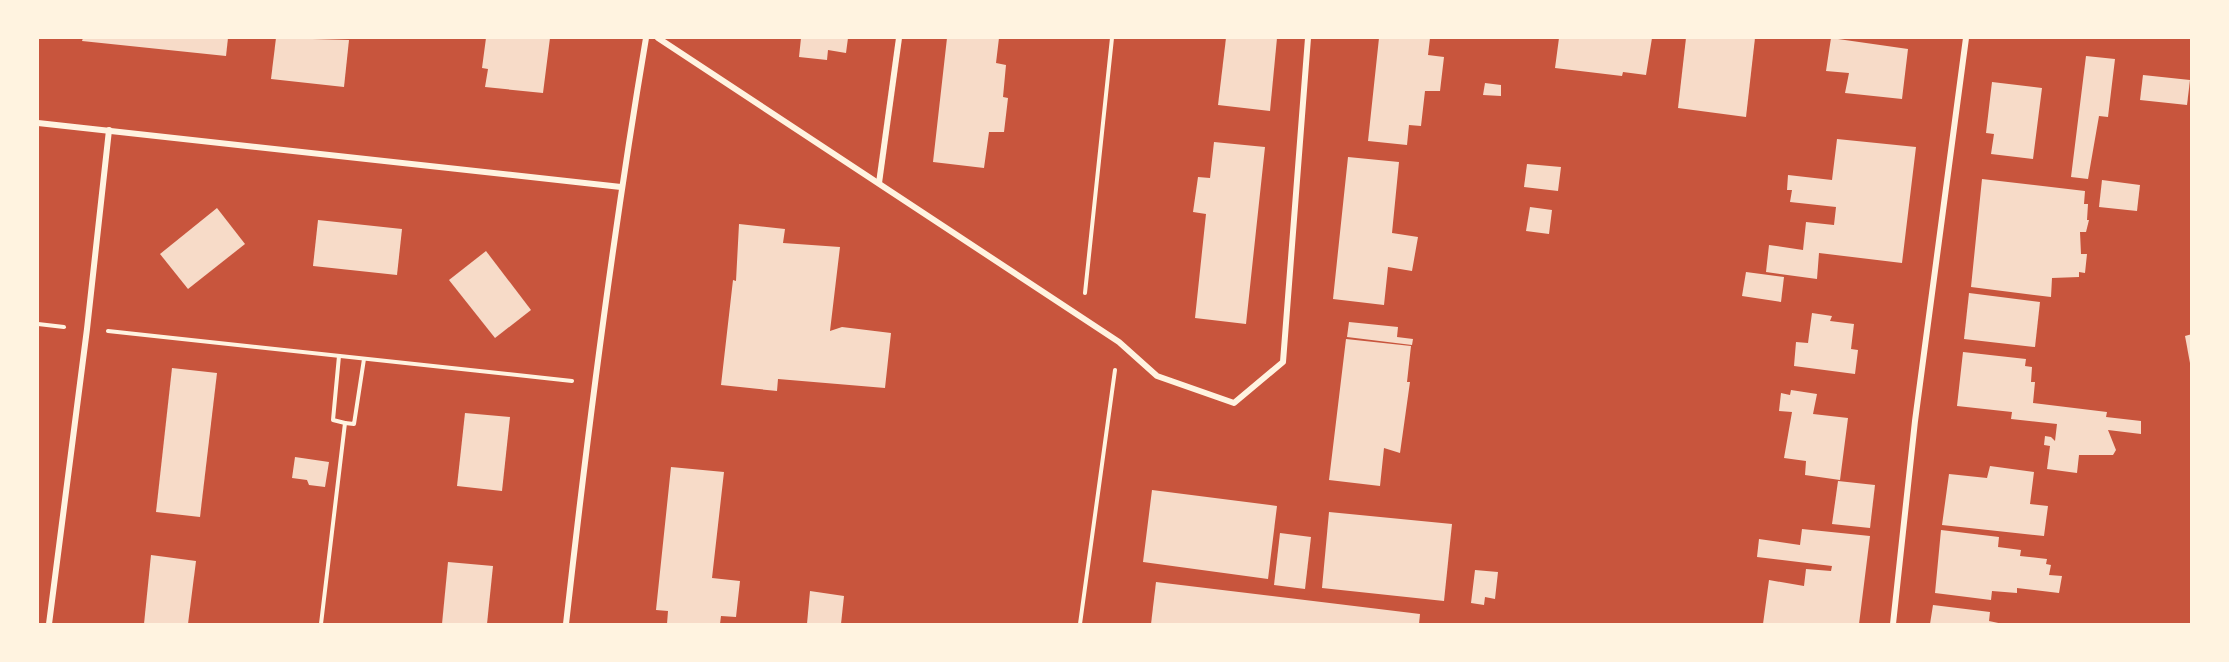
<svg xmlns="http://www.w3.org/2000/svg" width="2229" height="662" viewBox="0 0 2229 662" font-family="Manrope,sans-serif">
	<rect width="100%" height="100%" fill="#c8553d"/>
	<g fill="#f7dbc8">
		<path d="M 83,38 L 228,38 L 226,56 L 82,41 Z"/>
		<path d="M 276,38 L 349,40 L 344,87 L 271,79 Z"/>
		<path d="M 486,38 L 550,38 L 543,93 L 485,87 L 488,69 L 482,68 Z"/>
		<path d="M 801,38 L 848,38 L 846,53 L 828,50 L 827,60 L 799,57 Z"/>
		<path d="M 947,38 L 999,38 L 996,63 L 1006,65 L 1003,97 L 1008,98 L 1004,132 L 989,132 L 984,168 L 933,162 Z"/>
		<path d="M 1226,38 L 1277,38 L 1270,111 L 1218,105 Z"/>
		<path d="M 1379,38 L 1430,38 L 1428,55 L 1444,57 L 1440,91 L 1425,91 L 1421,126 L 1409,125 L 1407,145 L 1368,141 Z"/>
		<path d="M 1559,38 L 1652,38 L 1646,75 L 1623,72 L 1622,76 L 1555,68 Z"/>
		<path d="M 1686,38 L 1755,38 L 1746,117 L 1678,108 Z"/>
		<path d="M 1831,38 L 1908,49 L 1902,99 L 1845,93 L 1849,73 L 1826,71 Z"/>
		<path d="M 2086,56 L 2115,59 L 2108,117 L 2099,116 L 2088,179 L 2071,177 Z"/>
		<path d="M 2143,75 L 2190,80 L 2187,105 L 2140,100 Z"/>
		<path d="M 1992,82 L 2042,88 L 2033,159 L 1991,154 L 1994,134 L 1986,133 Z"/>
		<path d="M 1485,83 L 1501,85 L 1501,96 L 1483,95 Z"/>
		<path d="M 1837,139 L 1916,147 L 1902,263 L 1819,253 L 1817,279 L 1766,272 L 1769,245 L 1803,250 L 1806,222 L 1834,225 L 1836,207 L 1790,202 L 1792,190 L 1787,190 L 1788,175 L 1832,180 Z"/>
		<path d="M 1214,142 L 1265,147 L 1246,324 L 1195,318 L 1206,214 L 1193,212 L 1198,177 L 1210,178 Z"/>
		<path d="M 1348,157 L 1399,162 L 1392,233 L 1418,237 L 1412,271 L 1388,267 L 1384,305 L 1333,299 Z"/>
		<path d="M 1527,164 L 1561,167 L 1558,191 L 1524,187 Z"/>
		<path d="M 1982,179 L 2085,191 L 2084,204 L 2088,204 L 2087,220 L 2089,220 L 2086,232 L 2080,232 L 2081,254 L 2087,254 L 2085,273 L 2079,272 L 2079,277 L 2052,278 L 2051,297 L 1971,287 Z"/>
		<path d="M 2102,180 L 2140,185 L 2137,211 L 2099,207 Z"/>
		<path d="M 1530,207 L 1552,210 L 1549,234 L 1526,231 Z"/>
		<path d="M 217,208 L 245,244 L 188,289 L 160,254 Z"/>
		<path d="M 318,220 L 402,229 L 397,275 L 313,266 Z"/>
		<path d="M 739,224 L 785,229 L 783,243 L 840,247 L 830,331 L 842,327 L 891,333 L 885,388 L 778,379 L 777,391 L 721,385 L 733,280 L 736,281 Z"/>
		<path d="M 486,251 L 531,310 L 495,338 L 449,280 Z"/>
		<path d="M 1746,272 L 1784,277 L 1781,302 L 1742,296 Z"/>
		<path d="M 1969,293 L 2040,302 L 2035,347 L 1964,339 Z"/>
		<path d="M 1812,313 L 1832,316 L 1830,321 L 1854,324 L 1851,349 L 1858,350 L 1855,374 L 1794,366 L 1796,342 L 1808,343 Z"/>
		<path d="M 1349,322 L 1398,327 L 1397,337 L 1413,339 L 1412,345 L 1347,337 Z"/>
		<path d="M 2192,334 L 2192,363 L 2190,363 L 2185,336 Z"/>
		<path d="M 1346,339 L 1411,346 L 1407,382 L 1410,382 L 1400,453 L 1384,448 L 1380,486 L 1329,480 Z"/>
		<path d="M 1963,352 L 2026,359 L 2025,366 L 2032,367 L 2031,382 L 2035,382 L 2033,403 L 2107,412 L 2106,417 L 2141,421 L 2141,434 L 2108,430 L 2116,450 L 2113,455 L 2079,455 L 2077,473 L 2047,469 L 2050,446 L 2044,445 L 2045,436 L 2051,437 L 2055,441 L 2057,424 L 2011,419 L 2012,412 L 1957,406 Z"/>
		<path d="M 172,368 L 217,373 L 200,517 L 156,512 Z"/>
		<path d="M 1791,390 L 1817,394 L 1813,414 L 1848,418 L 1840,480 L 1805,475 L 1806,461 L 1784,458 L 1792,412 L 1779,411 L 1781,393 L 1790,395 Z"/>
		<path d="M 465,413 L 510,417 L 502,491 L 457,486 Z"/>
		<path d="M 295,457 L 329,462 L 325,487 L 309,485 L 307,480 L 292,478 Z"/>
		<path d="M 1990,466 L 2034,472 L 2030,504 L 2048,506 L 2044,536 L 1942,525 L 1949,474 L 1987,478 Z"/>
		<path d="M 671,467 L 724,472 L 712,578 L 740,581 L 736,617 L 721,616 L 720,624 L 667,624 L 668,611 L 656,610 Z"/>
		<path d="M 1838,481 L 1875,485 L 1870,528 L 1832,524 Z"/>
		<path d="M 1152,490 L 1277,506 L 1268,579 L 1143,562 Z"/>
		<path d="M 1329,512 L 1452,524 L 1444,601 L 1322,588 Z"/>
		<path d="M 1802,529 L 1870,536 L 1859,624 L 1763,624 L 1769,580 L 1804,586 L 1806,569 L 1831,571 L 1832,566 L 1757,557 L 1759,539 L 1800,545 Z"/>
		<path d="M 1941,530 L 1999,537 L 1998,547 L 2021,550 L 2020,556 L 2047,559 L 2046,564 L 2051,565 L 2049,575 L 2062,576 L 2059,593 L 2017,588 L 2017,593 L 1992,591 L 1991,600 L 1935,593 Z"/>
		<path d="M 1280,533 L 1311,537 L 1305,589 L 1274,585 Z"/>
		<path d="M 151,555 L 196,561 L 188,624 L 144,624 Z"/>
		<path d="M 448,562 L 493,566 L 487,624 L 442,624 Z"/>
		<path d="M 1475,570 L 1498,572 L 1495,599 L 1485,597 L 1484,605 L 1471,603 Z"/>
		<path d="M 1156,582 L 1420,614 L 1419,624 L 1151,624 Z"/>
		<path d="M 810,591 L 844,596 L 841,624 L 807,624 Z"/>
		<path d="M 1933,605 L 1990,612 L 1989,621 L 2003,624 L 1930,624 Z"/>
	</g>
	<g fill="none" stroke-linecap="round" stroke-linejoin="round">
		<g stroke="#fff3e0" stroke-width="4">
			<path d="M 1085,293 L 1112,38"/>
			<path d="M 38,324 L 64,327"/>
			<path d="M 108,331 L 572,381"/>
			<path d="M 339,356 L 333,420 L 345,423"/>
			<path d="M 321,624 L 345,423 L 354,424 L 364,359"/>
			<path d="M 1080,624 L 1115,370"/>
		</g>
		<g stroke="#fff3e0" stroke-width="6">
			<path d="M 658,38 L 1119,342 L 1157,376 L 1234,403 L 1283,362 L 1308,38"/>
			<path d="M 38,123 L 621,187"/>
			<path d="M 879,183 L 899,38"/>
			<path d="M 49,624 L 87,329 L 109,130"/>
			<path d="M 566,624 C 588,428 613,233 646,38"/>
			<path d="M 1893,624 L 1915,421 L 1966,38"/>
		</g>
	</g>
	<rect width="2229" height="662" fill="none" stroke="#fff3e0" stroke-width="78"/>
</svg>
